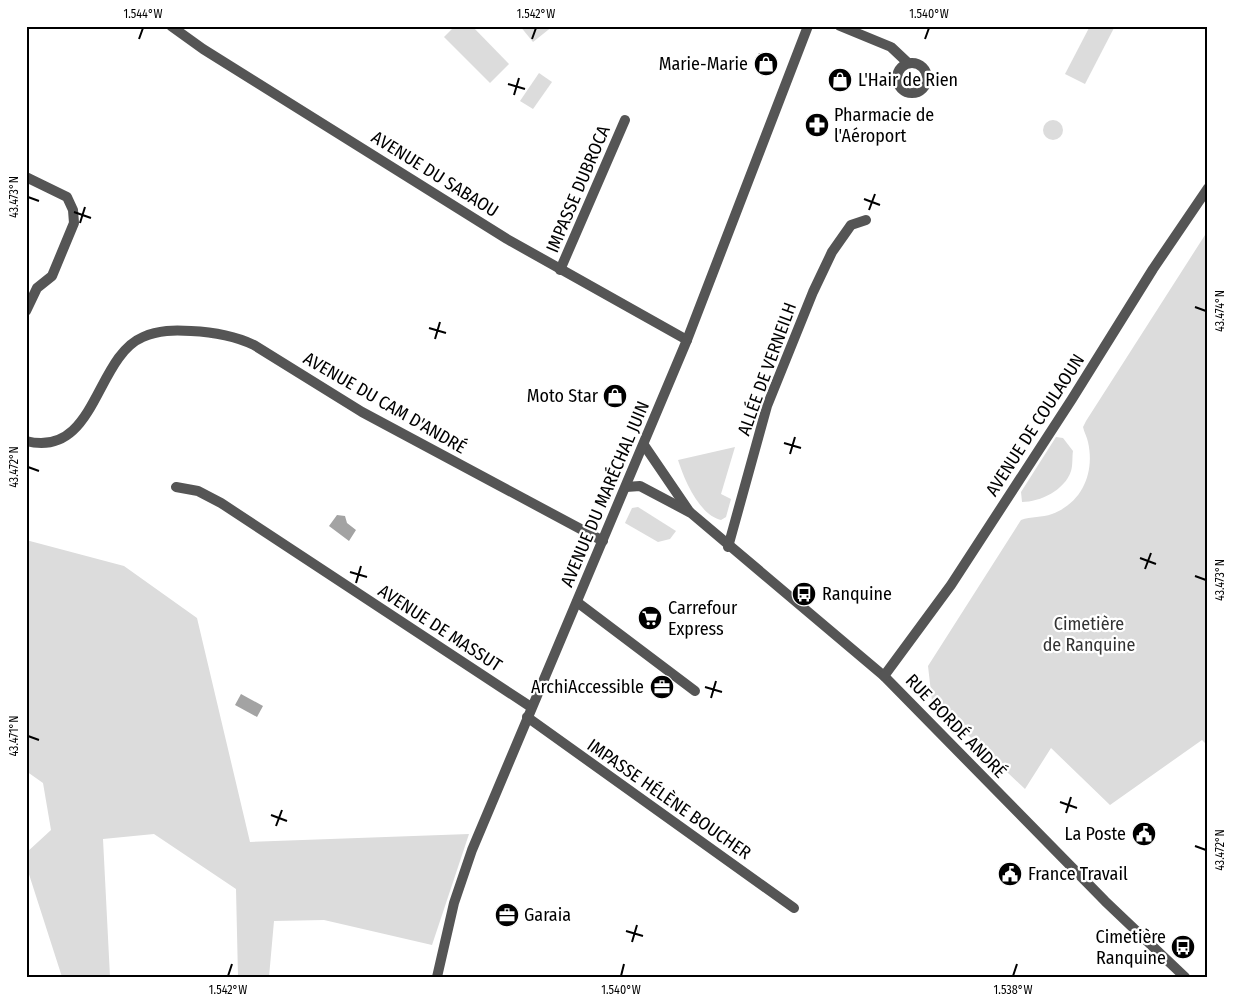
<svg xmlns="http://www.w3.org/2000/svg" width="1234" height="1003" viewBox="0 0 1234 1003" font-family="'Fira Sans Condensed',sans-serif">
	<rect width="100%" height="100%" fill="#fff"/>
	<g fill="#dcdcdc">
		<path d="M 455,26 L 472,26 L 509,64 L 490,83 L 444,37 Z"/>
		<path d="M 520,26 L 553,26 L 533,42 Z"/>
		<path d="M 1090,26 L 1115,26 L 1085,84 L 1065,74 Z"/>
		<path d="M 539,73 L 552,82 L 533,109 L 520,101 Z"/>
		<circle cx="1053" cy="130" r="10"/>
		<path d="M 1205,235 L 1208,236 L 1208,746 L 1202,740 L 1110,805 L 1051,748 L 1025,789 L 932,701 L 928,666 L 1021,520 C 1031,516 1042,518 1052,514 C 1082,503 1095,473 1088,442 C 1087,437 1084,432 1083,427 L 1086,421 Z"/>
		<path d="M 1056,437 L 1063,438 L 1073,451 C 1072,457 1073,465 1071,471 C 1065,490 1040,502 1022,502 L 1021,492 Z"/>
		<path d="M 735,447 L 721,494 L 731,499 L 726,517 L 721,520 C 699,515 684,479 678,460 Z"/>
		<path d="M 638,507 L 676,531 L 670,539 L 658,542 L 625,523 L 632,508 Z"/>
		<path d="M 26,540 L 124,566 L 197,618 L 250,842 L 469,834 L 432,945 L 324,920 L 274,921 L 269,977 L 238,977 L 236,889 L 154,834 L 103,839 L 110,977 L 62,977 L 26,865 L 26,853 L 51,830 L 43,783 L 26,771 Z"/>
	</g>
	<g fill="#a3a3a3">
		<path d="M 337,515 L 345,516 L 347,523 L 356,530 L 349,541 L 329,526 Z"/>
		<path d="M 241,694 L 263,706 L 257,717 L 235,705 Z"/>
	</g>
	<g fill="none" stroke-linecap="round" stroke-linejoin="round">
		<g stroke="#555" stroke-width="10">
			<path d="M 171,26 L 203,49 L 507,239 L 687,340"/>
			<path d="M 840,26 L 891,47 L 908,63"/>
			<circle cx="912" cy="78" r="15"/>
			<path d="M 26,177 L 67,197 L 73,210 L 74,223 L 52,276 L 37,288 L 26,311"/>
			<path d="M 560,270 L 625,120"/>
			<path d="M 26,441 C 96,459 95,357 143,337 C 159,330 174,330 191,331 C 213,332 235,336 254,345 L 362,412 L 603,541"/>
			<path d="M 644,445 L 689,511"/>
			<path d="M 176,487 L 198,491 L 221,503 L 531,707"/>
			<path d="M 626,487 L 640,486 L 691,513 L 884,676 L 1105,901 L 1185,977"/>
			<path d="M 728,547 L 767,406 L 813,292 L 832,252 L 851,225 L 866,220"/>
			<path d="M 577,602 L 695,691"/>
			<path d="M 884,676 L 951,585 L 1072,399 L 1153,269 L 1208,188"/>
			<path d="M 527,717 L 794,908"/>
			<path d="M 437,977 L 454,903 L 472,850 L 687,340 L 808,26"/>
		</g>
	</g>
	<path fill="none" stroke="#000" stroke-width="2" d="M 139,39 L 143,28M 532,39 L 536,28M 925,39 L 929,28M 508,84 L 525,89M 514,95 L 519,78M 28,197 L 39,201M 864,199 L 880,205M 869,210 L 875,194M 74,212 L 91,218M 80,223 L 85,207M 1195,307 L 1206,311M 429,328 L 446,333M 435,339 L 440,322M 784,443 L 801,448M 790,454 L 795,437M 28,467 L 39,471M 1140,558 L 1156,564M 1145,569 L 1151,553M 350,572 L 367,577M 1195,576 L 1206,580M 356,583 L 361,566M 705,687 L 722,692M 711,698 L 716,681M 28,736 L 39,740M 1060,802 L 1077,808M 1066,813 L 1071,797M 271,815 L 287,821M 276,826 L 282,810M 1195,846 L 1206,850M 626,931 L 643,936M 632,942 L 637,925M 228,976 L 232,964M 621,976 L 624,964M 1013,976 L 1017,964"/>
	<defs>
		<g id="shop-disc" transform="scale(1.25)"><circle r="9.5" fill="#000" stroke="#fff"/><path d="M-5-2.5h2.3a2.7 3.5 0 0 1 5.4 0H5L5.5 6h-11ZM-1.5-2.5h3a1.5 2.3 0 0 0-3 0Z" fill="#fff"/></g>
		<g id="pharmacy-disc" transform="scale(1.25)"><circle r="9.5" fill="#000" stroke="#fff"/><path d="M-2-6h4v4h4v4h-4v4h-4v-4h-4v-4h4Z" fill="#fff"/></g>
		<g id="bus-disc" transform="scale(1.25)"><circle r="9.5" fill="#000" stroke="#fff"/><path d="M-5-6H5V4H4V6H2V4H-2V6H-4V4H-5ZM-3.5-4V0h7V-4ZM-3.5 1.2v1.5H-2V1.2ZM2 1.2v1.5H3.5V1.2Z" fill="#fff"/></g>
		<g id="supermarket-disc" transform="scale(1.25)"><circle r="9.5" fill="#000" stroke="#fff"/><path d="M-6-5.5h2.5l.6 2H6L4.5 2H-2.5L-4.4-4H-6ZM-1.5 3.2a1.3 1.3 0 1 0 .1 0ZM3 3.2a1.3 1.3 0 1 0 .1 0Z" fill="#fff"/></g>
		<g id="office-disc" transform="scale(1.25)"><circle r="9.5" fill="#000" stroke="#fff"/><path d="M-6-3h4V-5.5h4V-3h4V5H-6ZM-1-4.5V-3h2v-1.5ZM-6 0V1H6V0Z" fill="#fff"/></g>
		<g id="civic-disc" transform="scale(1.25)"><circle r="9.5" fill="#000" stroke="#fff"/><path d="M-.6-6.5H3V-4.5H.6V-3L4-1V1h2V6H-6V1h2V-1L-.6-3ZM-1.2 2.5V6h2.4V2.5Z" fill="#fff"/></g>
	</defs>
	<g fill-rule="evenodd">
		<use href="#shop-disc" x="766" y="64"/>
		<use href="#shop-disc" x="840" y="80"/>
		<use href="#pharmacy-disc" x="817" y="125"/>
		<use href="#shop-disc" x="615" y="396"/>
		<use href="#bus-disc" x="804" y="594"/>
		<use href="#supermarket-disc" x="650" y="618"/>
		<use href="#office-disc" x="662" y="687"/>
		<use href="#civic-disc" x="1144" y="834"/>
		<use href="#civic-disc" x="1010" y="874"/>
		<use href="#office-disc" x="507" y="915"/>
		<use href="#bus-disc" x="1183" y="947"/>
	</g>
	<g text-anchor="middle" stroke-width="4.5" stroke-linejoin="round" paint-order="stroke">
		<g font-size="18" fill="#000" stroke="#fff" text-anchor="start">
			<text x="748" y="70" text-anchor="end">Marie-Marie</text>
			<text x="858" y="86">L'Hair de Rien</text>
			<text x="834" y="121">Pharmacie de<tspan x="834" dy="21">l'Aéroport</tspan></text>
			<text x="598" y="402" text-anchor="end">Moto Star</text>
			<text x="822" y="600">Ranquine</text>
			<text x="668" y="614">Carrefour<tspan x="668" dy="21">Express</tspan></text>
			<text x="644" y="693" text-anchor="end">ArchiAccessible</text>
			<text x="1126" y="840" text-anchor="end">La Poste</text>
			<text x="1028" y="880">France Travail</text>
			<text x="524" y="921">Garaia</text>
			<text x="1166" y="943" text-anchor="end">Cimetière<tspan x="1166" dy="21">Ranquine</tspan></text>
		</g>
		<g font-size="18" fill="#000" stroke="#fff">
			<text transform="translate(435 174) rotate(32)" y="6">AVENUE DU SABAOU</text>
			<text transform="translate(578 189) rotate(-67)" y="6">IMPASSE DUBROCA</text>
			<text transform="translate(767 369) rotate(-70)" y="6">ALLÉE DE VERNEILH</text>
			<text transform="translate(385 403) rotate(30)" y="6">AVENUE DU CAM D'ANDRÉ</text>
			<text transform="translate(1035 425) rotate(-57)" y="6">AVENUE DE COULAOUN</text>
			<text transform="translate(605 494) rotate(-67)" y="6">AVENUE DU MARÉCHAL JUIN</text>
			<text transform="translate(440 628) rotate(33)" y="6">AVENUE DE MASSUT</text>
			<text transform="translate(956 726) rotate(46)" y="6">RUE BORDÉ ANDRÉ</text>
			<text transform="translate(669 799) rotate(35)" y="6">IMPASSE HÉLÈNE BOUCHER</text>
		</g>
		<g font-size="18" fill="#333" stroke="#fff">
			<text x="1089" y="630">Cimetière<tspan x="1089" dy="21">de Ranquine</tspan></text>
		</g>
	</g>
	<rect width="1234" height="1003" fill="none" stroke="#ffffff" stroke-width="55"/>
	<rect x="28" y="28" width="1178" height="948" fill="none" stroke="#000" stroke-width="2"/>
	<g font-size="12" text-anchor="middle" fill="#000">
		<text x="143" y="18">1.544°W</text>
		<text x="536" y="18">1.542°W</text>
		<text x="929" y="18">1.540°W</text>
		<text transform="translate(14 197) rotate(-90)" y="4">43.473°N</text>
		<text transform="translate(1220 311) rotate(-90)" y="4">43.474°N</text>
		<text transform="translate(14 467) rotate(-90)" y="4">43.472°N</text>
		<text transform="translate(1220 580) rotate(-90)" y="4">43.473°N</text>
		<text transform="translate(14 736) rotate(-90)" y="4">43.471°N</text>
		<text transform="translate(1220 850) rotate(-90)" y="4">43.472°N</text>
		<text x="228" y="994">1.542°W</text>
		<text x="621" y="994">1.540°W</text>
		<text x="1013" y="994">1.538°W</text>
	</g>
</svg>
